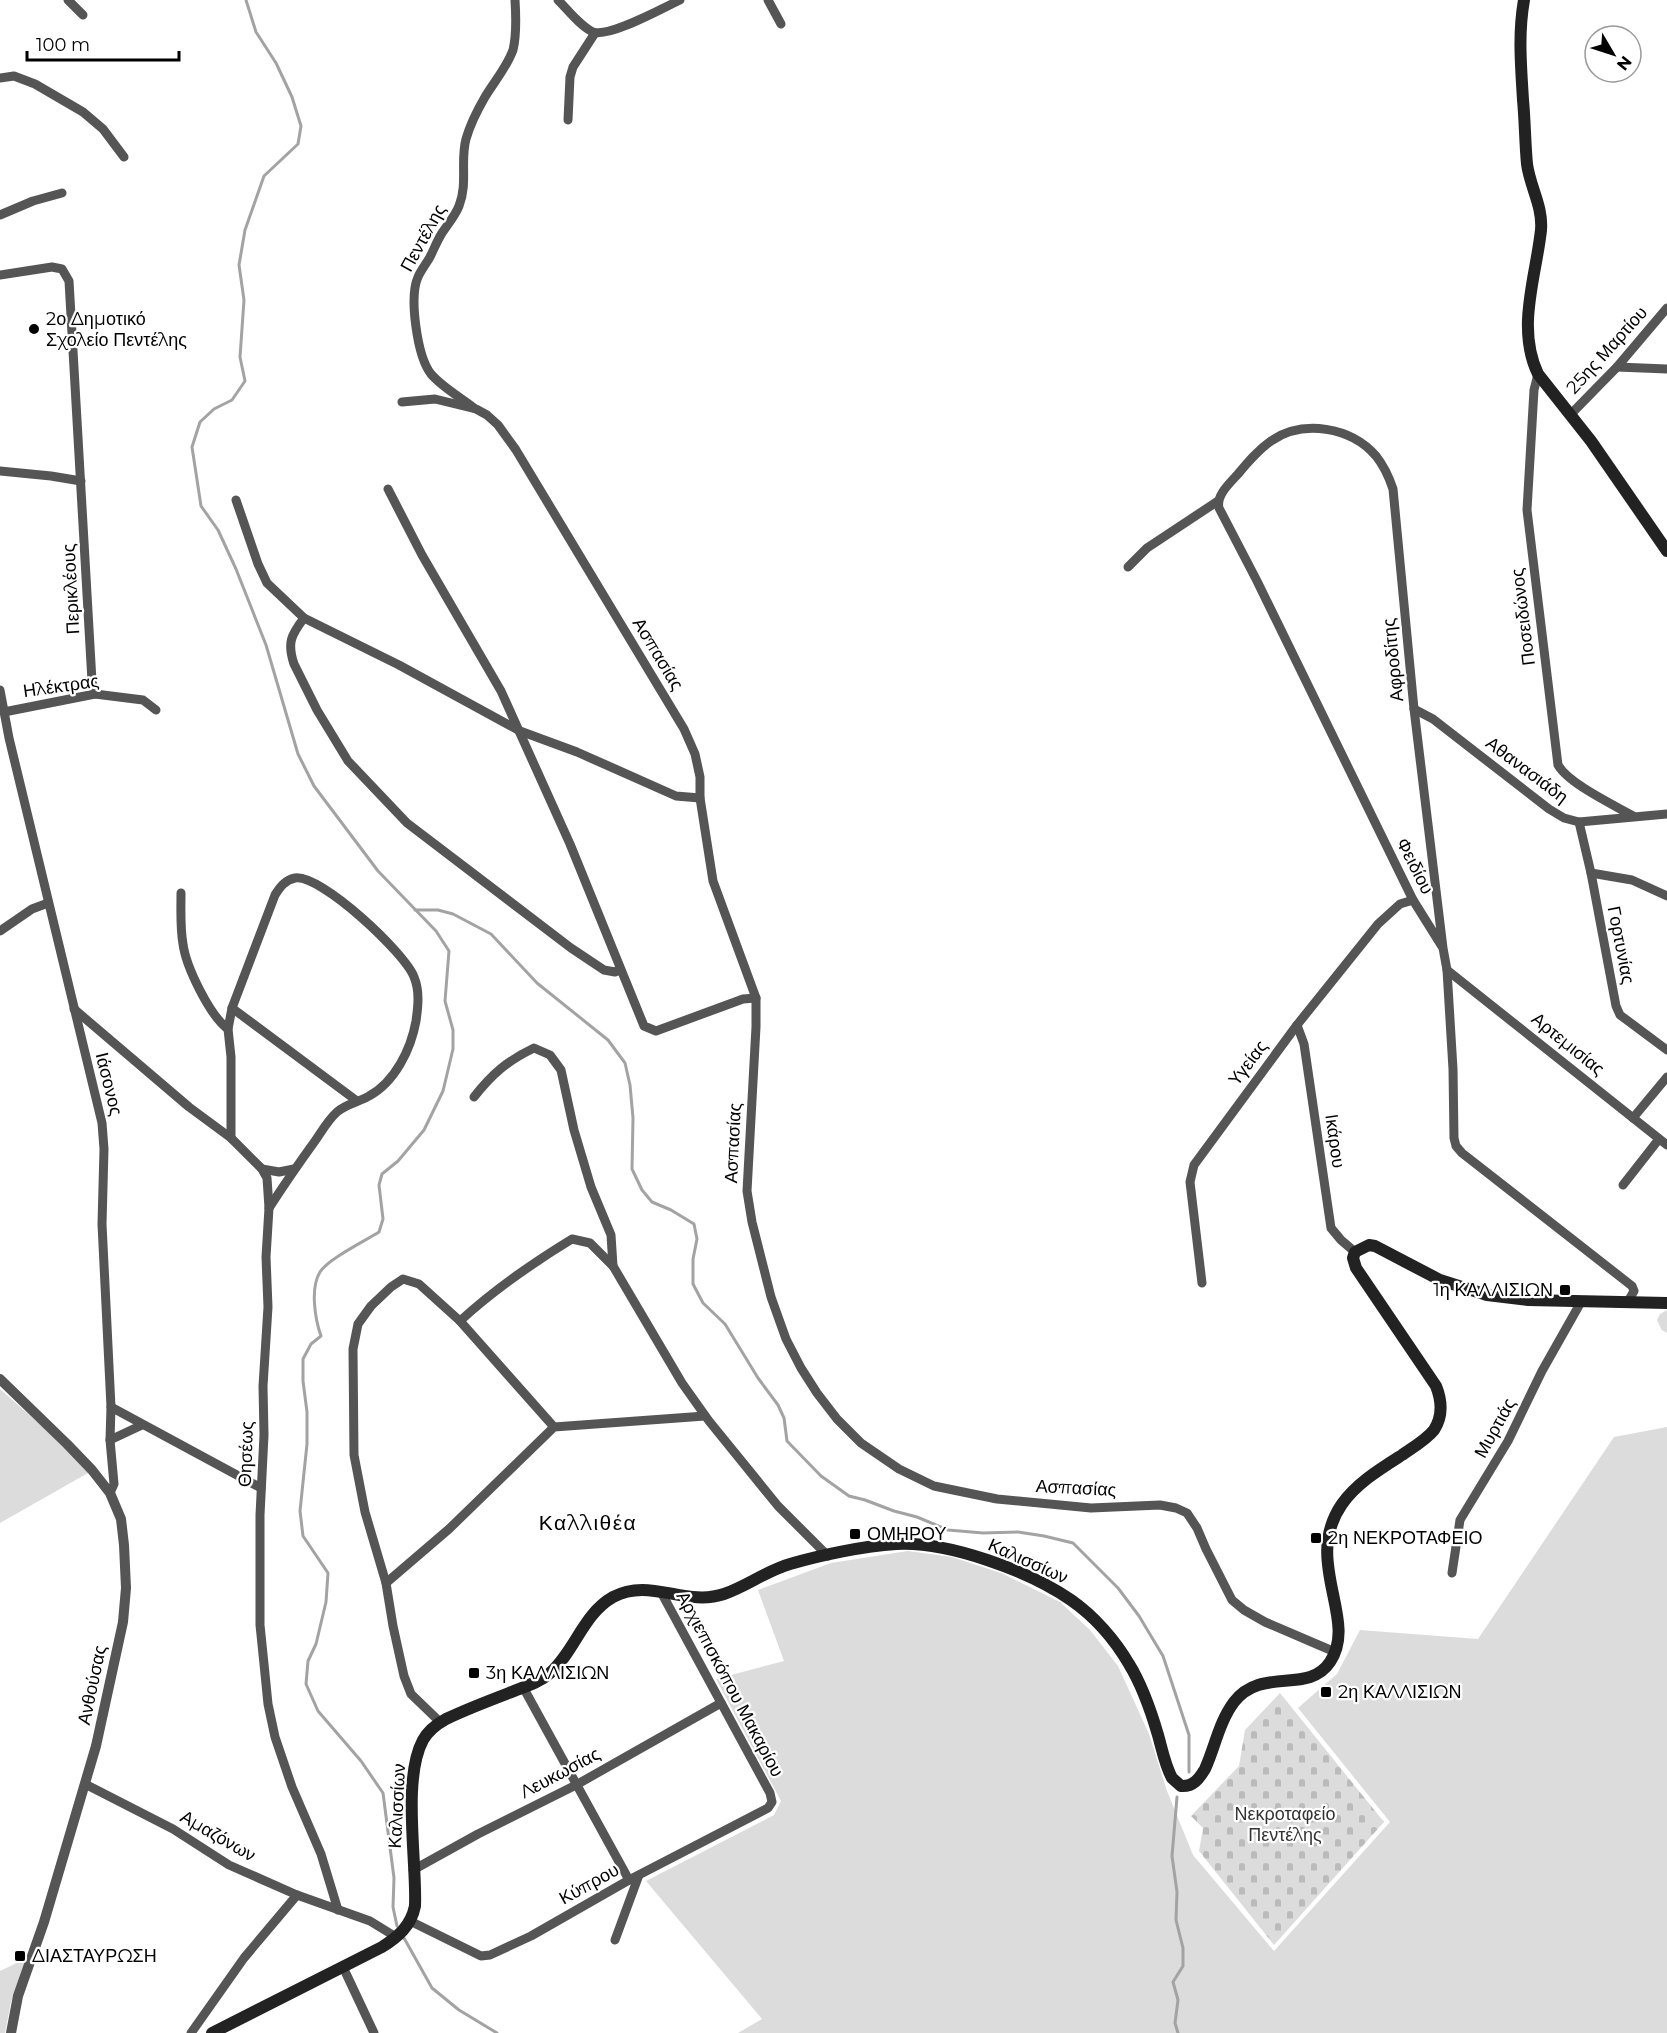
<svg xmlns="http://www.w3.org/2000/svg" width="1667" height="2033" viewBox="0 0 1667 2033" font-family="Montserrat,sans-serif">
	<defs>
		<pattern id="forest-firs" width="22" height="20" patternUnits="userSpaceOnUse" patternTransform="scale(1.5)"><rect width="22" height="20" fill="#dcdcdc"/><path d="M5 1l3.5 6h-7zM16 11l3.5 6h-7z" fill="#bbb"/></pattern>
		<pattern id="cemetery-stones" width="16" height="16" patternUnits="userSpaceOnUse" patternTransform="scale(1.5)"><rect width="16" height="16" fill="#dcdcdc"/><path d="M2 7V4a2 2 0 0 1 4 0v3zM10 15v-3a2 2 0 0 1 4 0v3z" fill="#bbb"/></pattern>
	</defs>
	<rect width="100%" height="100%" fill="#fff"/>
	<g fill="#dcdcdc">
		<path d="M 0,1389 L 43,1427 L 88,1473 L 0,1523 Z"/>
		<path d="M 1667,1427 L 1667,2033 L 738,2033 L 762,2019 L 646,1881 L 774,1815 L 781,1801 L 716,1679 L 784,1661 L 758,1590 L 831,1563 L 908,1551 L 952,1557 L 1001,1573 L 1060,1602 L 1090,1630 L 1118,1666 L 1149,1734 L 1167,1791 L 1193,1855 L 1274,1951 L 1390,1822 L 1298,1708 L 1337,1674 L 1360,1630 L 1478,1639 L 1614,1437 Z"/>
		<path d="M 27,1958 L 11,2002 L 5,2033 L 0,2033 L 0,1971 Z"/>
	</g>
	<path fill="url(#forest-firs)" d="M 1667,1310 L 1667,1333 L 1662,1330 L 1657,1320 L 1660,1314 Z"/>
	<path fill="url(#cemetery-stones)" d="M 1280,1693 L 1384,1822 L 1274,1945 L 1199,1851 L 1203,1828 L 1191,1816 L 1239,1766 L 1245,1730 Z"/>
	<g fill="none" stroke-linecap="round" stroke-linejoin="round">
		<g stroke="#a3a3a3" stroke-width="3">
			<path d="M 246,0 L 256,32 L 276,63 L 292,97 L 301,126 L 298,144 L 264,176 L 245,230 L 239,265 L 244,300 L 240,357 L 245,381 L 232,400 L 214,409 L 200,422 L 192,447 L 201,506 L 218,530 L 236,569 L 266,645 L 298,754 L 314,786 L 378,871 L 436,931 L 449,951 L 445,1001 L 453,1030 L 453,1049 L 443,1091 L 424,1130 L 398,1161 L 382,1174 L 379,1185 L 383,1219 L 379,1232 C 365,1241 328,1259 320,1272 C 310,1288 315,1319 321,1336 L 311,1344 L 303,1359 L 303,1381 L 307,1412 L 307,1444 L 300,1511 L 303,1536 L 328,1573 L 326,1602 L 316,1644 L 308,1661 L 306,1684 L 318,1711 L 361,1761 L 383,1793 L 394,1878 L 393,1907 L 397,1926"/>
			<path d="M 415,910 L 438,910 L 453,914 L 491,934 L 537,983 L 608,1040 L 625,1063 L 630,1085 L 633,1118 L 632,1169 L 642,1190 L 652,1202 L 671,1210 L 694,1224 L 697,1239 L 693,1259 L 693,1284 L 703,1303 L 725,1324 L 758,1378 L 778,1405 L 784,1418 L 787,1441 L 821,1476 L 849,1496 L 865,1500 L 894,1511 L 917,1517 L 948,1530 L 983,1533 L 1018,1532 L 1044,1536 L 1073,1543 L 1118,1588 L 1139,1616 L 1163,1656 L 1189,1735 L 1189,1772"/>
			<path d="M 1177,1797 L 1172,1856 L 1177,1892 L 1176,1920 L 1183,1948 L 1183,1966 L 1173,1982 L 1178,2000 L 1175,2023 L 1178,2033"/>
			<path d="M 404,1938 L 432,1988 L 459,2010 L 497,2033"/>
		</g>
		<g stroke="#555" stroke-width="9">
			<path d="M 68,0 L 83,15"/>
			<path d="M 558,0 C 568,10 580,26 593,32 C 609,38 663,8 680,0"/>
			<path d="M 768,0 L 781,24"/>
			<path d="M 0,78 L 14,76 L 35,84 L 83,112 L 103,129 L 124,157"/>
			<path d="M 568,120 L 570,77 L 573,67 L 595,33"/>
			<path d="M 0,215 L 33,201 L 62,193"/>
			<path d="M 0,275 L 52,267 L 62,269 L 69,281 L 92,681 L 95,694"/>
			<path d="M 1617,367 L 1667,369"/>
			<path d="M 1538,374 L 1534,390 L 1527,510 L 1558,765 C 1569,784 1614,805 1633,816"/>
			<path d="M 402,402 L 435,399 L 476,409 L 487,415 L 498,425 L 516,450 L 684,729 L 695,754 L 700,777 L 700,798 L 713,881 L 756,998 L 756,1027 L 747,1191 L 752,1222 L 771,1297 L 786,1339 L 801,1368 L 817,1393 L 837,1419 L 861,1443 L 899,1469 L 934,1486 L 997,1499 L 1091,1508 L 1160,1505 L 1176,1508 L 1187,1513 L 1197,1528 L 1206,1549 L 1232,1600 L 1244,1610 L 1265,1622 L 1335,1652"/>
			<path d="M 474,408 C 460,397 442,387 431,374 C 417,356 409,297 418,277 C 421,270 426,264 430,257 C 434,249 437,241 442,233 C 448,224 455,216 459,206 C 468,184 460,161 466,139 C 470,125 478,109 485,97 C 494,82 507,67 513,50 C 517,34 516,16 515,0"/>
			<path d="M 1571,414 L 1617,367 L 1667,308"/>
			<path d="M 0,471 L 51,476 L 81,481"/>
			<path d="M 388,489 L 422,555 L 501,691 L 570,844 L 644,1026 L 656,1031 L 743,999 L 756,998"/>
			<path d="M 236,500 L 258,564 L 267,583 L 304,618 L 399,665 L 520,731 L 577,752 L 676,796 L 700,798"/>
			<path d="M 1128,567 L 1147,548 L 1218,501"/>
			<path d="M 304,618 C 291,635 287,643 294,664 L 317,710 L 348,761 L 407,823 L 571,948 L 604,970 L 615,972 L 620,970"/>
			<path d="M 0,690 L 9,738 L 102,1123 L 104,1149 L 102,1224 L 111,1407 L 110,1440 L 114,1484 L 110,1493"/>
			<path d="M 1414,709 L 1433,719 L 1549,809 L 1564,818 L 1579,822 L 1667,814"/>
			<path d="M 4,712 L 95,694 L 143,700 L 156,710"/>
			<path d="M 1579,822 L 1591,873 L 1616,1006 L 1620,1015 L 1667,1050"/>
			<path d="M 1591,873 L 1632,880 L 1667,896"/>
			<path d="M 181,893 C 181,910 180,927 183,944 C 186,967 210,1016 228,1029"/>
			<path d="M 0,931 L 32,909 L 48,903"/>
			<path d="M 1443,948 L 1414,709 L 1393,489 C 1389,477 1384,466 1376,456 C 1351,427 1303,419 1271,441 C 1258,450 1248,462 1238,474 C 1230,483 1216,495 1219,508 L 1257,581 L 1413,900 L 1443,948 L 1447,970 L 1453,1069 L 1454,1138 L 1456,1146 L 1462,1153 L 1632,1286 L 1634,1291 L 1627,1303"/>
			<path d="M 1447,970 L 1667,1145"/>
			<path d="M 232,1008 L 357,1101"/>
			<path d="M 74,1009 L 189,1107 L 231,1138 L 262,1169 L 267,1178 L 269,1208 L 266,1257 L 268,1307 L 263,1386 L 264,1435 L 260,1515 L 260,1625 L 264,1664 L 268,1704 L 275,1737 L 292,1787 L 321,1854 L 338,1910"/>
			<path d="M 1297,1025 L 1304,1044 L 1331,1228 L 1341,1240 L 1355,1252"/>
			<path d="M 474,1097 C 492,1074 507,1061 534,1048 L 550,1055 L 561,1070 L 574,1130 L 591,1187 L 611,1235 L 613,1266"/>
			<path d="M 1633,1118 L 1667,1077"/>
			<path d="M 231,1138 L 231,1057 L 228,1029 L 232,1008 L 275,895 C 280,887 285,880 295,878 C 321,874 405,953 414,977 C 420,991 418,1007 416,1021 C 411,1049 395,1082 369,1096 C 359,1102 346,1104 337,1112 C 328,1120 322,1131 315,1141 C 299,1163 284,1185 269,1208"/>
			<path d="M 262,1169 L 279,1172 L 294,1169"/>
			<path d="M 1623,1185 L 1659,1139"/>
			<path d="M 1202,1283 L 1190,1182 L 1194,1165 L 1297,1025 L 1378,924 L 1400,904 L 1413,900"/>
			<path d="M 460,1321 C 496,1288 531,1264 572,1239 L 590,1243 L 613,1266 L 682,1383 L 709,1421 L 778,1506 L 828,1556"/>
			<path d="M 111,1407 L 261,1488"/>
			<path d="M 110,1440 L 142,1425"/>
			<path d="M 1452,1573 L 1460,1520 L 1508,1441 L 1542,1371 L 1581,1302"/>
			<path d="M 386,1583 L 449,1529 L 554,1427 L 705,1416"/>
			<path d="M 523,1687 L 629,1880"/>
			<path d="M 440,1722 L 411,1694 L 404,1676 L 393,1626 L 386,1583 L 365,1512 L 354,1455 L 353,1349 L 358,1324 L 371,1306 L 391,1287 L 403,1279 L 419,1284 L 460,1321 L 554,1427"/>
			<path d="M 85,1784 L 173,1829 L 229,1865 L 297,1895 L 370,1921 L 396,1937"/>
			<path d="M 413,1870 L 478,1834 L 576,1785 L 721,1703"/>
			<path d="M 410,1921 L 481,1956 L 490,1955 L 531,1936 L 629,1880 L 768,1808 L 772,1802 L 770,1793 L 661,1592"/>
			<path d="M 615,1940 L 639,1875"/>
			<path d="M 343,1967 L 374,2033"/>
			<path d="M 191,2033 L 244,1958 L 297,1895"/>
		</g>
		<path stroke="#555" stroke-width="10" d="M 0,1379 L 67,1444 L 92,1470 L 110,1493 L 121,1519 L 124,1545 L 126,1588 L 123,1622 L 96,1746 L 44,1922 L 18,1996 L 11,2033"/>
		<g stroke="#222" stroke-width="12">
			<path d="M 1524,0 C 1518,34 1521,66 1523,100 C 1525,121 1525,143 1527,164 C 1530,187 1543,206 1541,230 C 1536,277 1516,328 1538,374 L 1591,441 L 1667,551"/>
			<path d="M 212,2033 L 382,1947 C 398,1937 411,1926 415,1906 C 417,1862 402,1779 423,1740 C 428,1731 437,1724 446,1719 C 467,1709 488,1701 509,1693 C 523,1687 539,1683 550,1673 C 575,1651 583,1614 613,1597 C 650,1577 685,1607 724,1594 C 747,1586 766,1571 790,1564 C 821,1555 864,1546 896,1544 C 948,1541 1029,1571 1071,1600 C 1094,1616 1115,1640 1129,1664 C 1142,1685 1151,1711 1158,1735 C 1162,1749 1165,1765 1172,1778 L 1181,1786 C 1193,1787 1199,1779 1205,1769 C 1215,1747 1219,1722 1234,1702 C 1262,1666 1308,1695 1330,1662 C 1359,1619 1302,1562 1342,1504 C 1357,1483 1380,1469 1402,1455 C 1412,1448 1426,1440 1434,1430 C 1443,1416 1442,1401 1436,1386 L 1356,1268 L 1353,1258 L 1355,1252 L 1369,1245 L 1375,1246 L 1440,1280 L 1487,1295 L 1528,1300 L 1667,1303"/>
		</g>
	</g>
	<g fill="#000" stroke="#fff" stroke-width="2">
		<circle cx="34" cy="329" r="6"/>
		<rect x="1559" y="1284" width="12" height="12" rx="3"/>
		<rect x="849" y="1528" width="12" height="12" rx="3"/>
		<rect x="1310" y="1532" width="12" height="12" rx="3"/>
		<rect x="468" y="1667" width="12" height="12" rx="3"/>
		<rect x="1320" y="1686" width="12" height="12" rx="3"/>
		<rect x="14" y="1950" width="12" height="12" rx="3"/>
	</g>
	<g text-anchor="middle" stroke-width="4.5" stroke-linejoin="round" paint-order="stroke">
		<g font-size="18" fill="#000" stroke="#fff">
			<text transform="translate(423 238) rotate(-61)" y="6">Πεντέλης</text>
			<text transform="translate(1607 350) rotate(-48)" y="6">25ης Μαρτίου</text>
			<text transform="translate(71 589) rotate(-93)" y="6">Περικλέους</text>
			<text transform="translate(1523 617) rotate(-97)" y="6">Ποσειδώνος</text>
			<text transform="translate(658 654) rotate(59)" y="6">Ασπασίας</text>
			<text transform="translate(1393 660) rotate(-96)" y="6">Αφροδίτης</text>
			<text transform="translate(61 686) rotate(-8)" y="6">Ηλέκτρας</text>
			<text transform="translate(1527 770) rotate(37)" y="6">Αθανασιάδη</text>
			<text transform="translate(1415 866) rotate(63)" y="6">Φειδίου</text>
			<text transform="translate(1621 945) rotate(79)" y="6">Γορτυνίας</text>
			<text transform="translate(1568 1044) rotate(39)" y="6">Αρτεμισίας</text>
			<text transform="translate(1248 1063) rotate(-53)" y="6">Υγείας</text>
			<text transform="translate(109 1084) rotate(76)" y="6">Ιάσονος</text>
			<text transform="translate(1335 1141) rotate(82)" y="6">Ικάρου</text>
			<text transform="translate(733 1143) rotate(-87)" y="6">Ασπασίας</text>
			<text transform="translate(1495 1428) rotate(-61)" y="6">Μυρτιάς</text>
			<text transform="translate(246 1454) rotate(-88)" y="6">Θησέως</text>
			<text transform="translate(1076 1488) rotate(3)" y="6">Ασπασίας</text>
			<text transform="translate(1028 1561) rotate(24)" y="6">Καλισσίων</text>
			<text transform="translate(730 1684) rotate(62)" y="6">Αρχιεπισκόπου Μακαρίου</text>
			<text transform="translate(92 1685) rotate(-78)" y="6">Ανθούσας</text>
			<text transform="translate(560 1773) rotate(-28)" y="6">Λευκωσίας</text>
			<text transform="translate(397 1806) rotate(-87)" y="6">Καλισσίων</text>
			<text transform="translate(218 1836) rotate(30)" y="6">Αμαζόνων</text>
			<text transform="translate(589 1884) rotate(-29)" y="6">Κύπρου</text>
		</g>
		<g font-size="18" fill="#000" stroke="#fff" text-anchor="start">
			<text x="46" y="325">2ο Δημοτικό<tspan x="46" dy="21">Σχολείο Πεντέλης</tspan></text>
			<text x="1553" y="1296" text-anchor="end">1η ΚΑΛΛΙΣΙΩΝ</text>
			<text x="867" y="1540">ΟΜΗΡΟΥ</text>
			<text x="1328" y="1544">2η ΝΕΚΡΟΤΑΦΕΙΟ</text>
			<text x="486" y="1679">3η ΚΑΛΛΙΣΙΩΝ</text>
			<text x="1338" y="1698">2η ΚΑΛΛΙΣΙΩΝ</text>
			<text x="32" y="1962">ΔΙΑΣΤΑΥΡΩΣΗ</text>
		</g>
		<g font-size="18" fill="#333" stroke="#fff">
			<text x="1285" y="1820">Νεκροταφείο<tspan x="1285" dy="21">Πεντέλης</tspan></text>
		</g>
		<g font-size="21" letter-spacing="1.5" fill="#000" stroke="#fff">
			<text x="588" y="1530">Καλλιθέα</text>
		</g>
	</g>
	<g transform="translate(1613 54) rotate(129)"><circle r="28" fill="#ffffff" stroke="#999999" stroke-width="1.5"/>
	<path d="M0-4.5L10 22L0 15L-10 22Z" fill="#000000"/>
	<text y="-9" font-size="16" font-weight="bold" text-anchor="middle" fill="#000000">N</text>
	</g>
	<path d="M27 51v9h152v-9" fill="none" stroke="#000000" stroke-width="3"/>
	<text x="36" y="51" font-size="18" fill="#000000" stroke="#ffffff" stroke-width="4.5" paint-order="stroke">100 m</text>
</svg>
